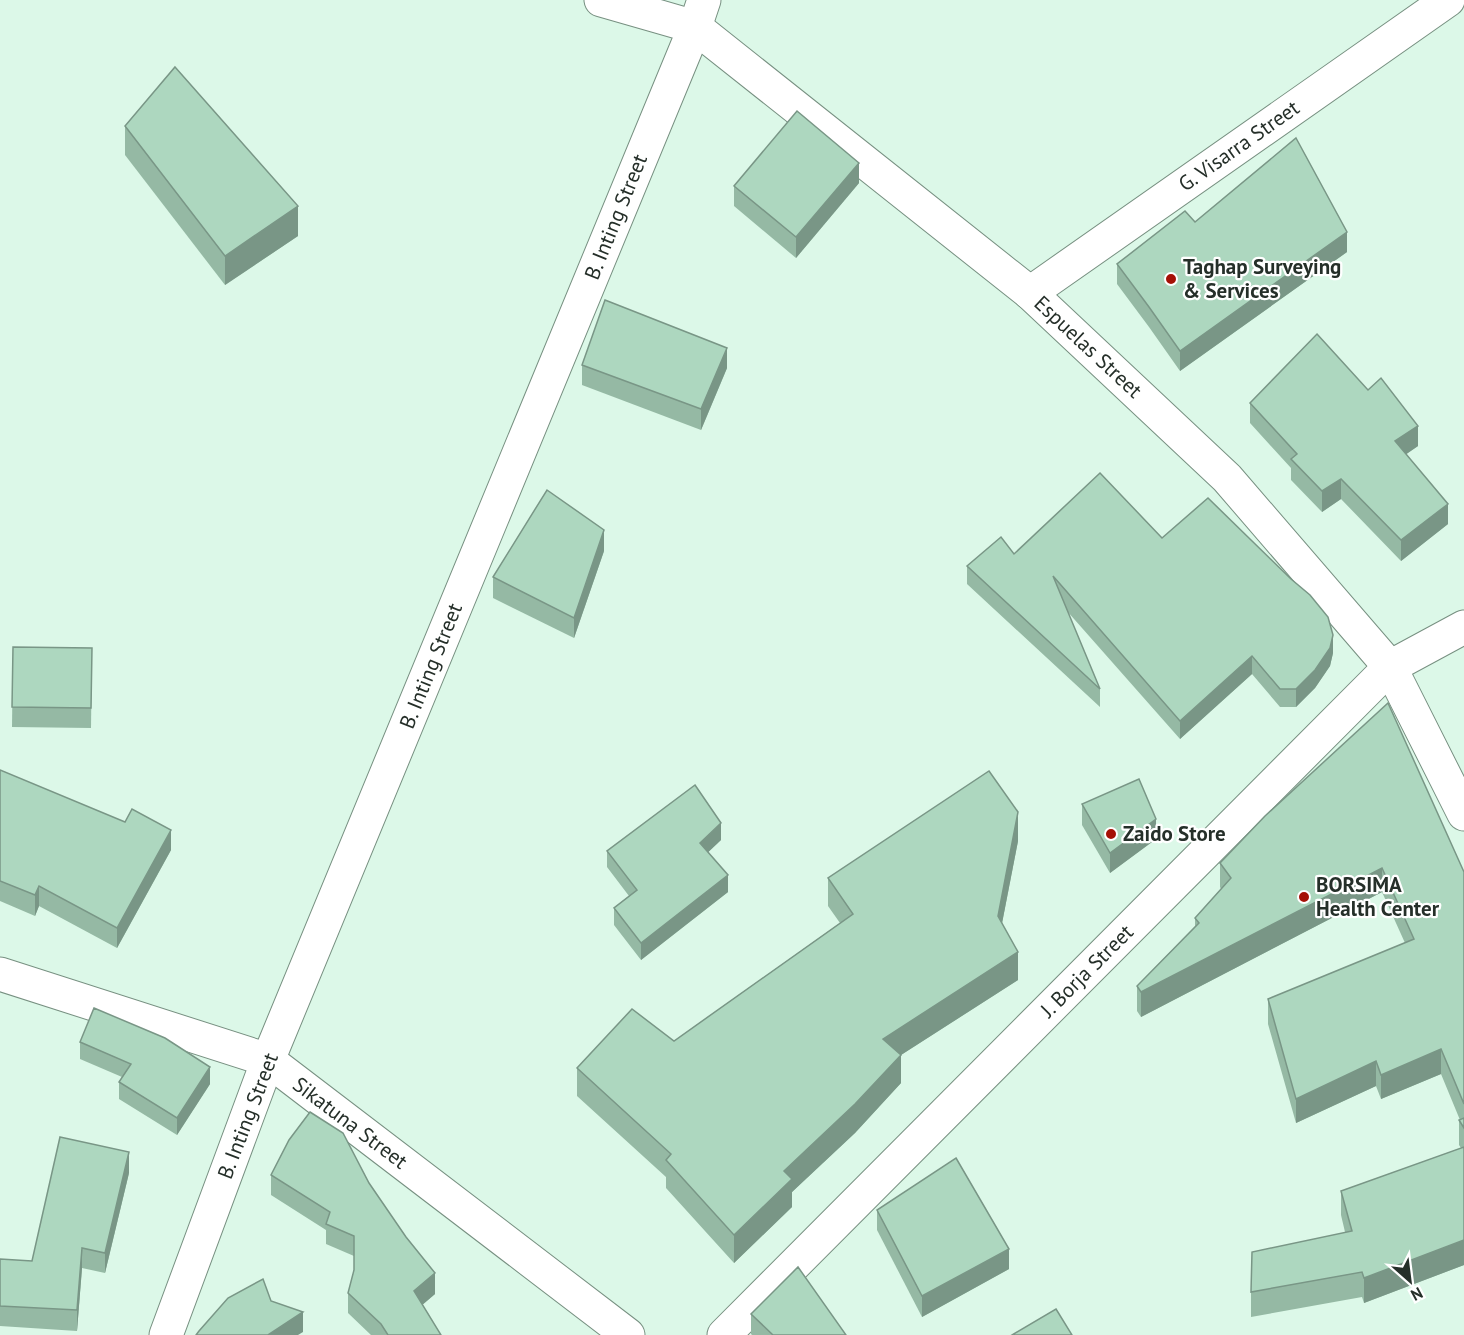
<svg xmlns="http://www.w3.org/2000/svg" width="1464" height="1335" viewBox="0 0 1464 1335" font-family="'PT Sans',sans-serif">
	<rect width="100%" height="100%" fill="#dcf8e8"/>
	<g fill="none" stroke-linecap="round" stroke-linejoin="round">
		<g stroke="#779081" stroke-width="35">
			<g id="minor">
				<path d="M 0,974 L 268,1060 L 628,1335"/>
				<path d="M 724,1335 L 1390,667"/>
			</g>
		</g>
		<g stroke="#779081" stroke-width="35">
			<g id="tertiary">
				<path d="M 601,0 L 695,27 L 1030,293 L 1227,478 L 1390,667 L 1464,814"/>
				<path d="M 1030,293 L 1448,0"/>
				<path d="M 1390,667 L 1464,627"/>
				<path d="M 166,1335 L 268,1060 L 695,27 L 704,0"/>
			</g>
		</g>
		<use href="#minor" stroke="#fff" stroke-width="33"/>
		<use href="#tertiary" stroke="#fff" stroke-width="33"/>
	</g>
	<g fill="#95b9a4">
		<path d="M 125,126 L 298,236 L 225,285 L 125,155 Z"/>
		<path d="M 859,183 L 796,258 L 734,206 L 734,186 Z"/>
		<path d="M 1195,222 L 1347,252 L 1180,371 L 1149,327 L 1117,284 L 1117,264 Z"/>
		<path d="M 582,365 L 727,368 L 701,430 L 582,385 Z"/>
		<path d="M 1250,403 L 1418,446 L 1406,454 L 1448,524 L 1401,561 L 1341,499 L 1322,512 L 1291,480 L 1291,468 L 1250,423 Z"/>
		<path d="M 1162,538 L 1333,653 L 1330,666 L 1315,688 L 1296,707 L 1280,707 L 1252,674 L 1180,739 L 1067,611 L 1100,689 L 1100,707 L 967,584 L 967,566 L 1014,554 Z"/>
		<path d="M 604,551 L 574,638 L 493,598 L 493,577 Z"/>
		<path d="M 13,647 L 92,648 L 91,728 L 12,727 Z"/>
		<path d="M 0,770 L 171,850 L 117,948 L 39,906 L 35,916 L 0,901 Z"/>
		<path d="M 1082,804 L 1156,839 L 1110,873 L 1082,825 Z"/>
		<path d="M 1265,816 L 1464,872 L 1464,1265 L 1364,1303 L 1362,1297 L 1251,1317 L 1251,1292 L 1345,1232 L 1341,1215 L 1341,1191 L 1461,1148 L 1459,1145 L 1459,1120 L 1460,1120 L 1441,1074 L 1381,1099 L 1376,1086 L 1296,1123 L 1268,1024 L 1268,999 L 1405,943 L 1382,892 L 1141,1017 L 1137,1011 L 1137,986 L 1195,926 L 1195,918 L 1221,889 L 1220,887 L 1220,863 Z"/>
		<path d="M 721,840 L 708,852 L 728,892 L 641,960 L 614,925 L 614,908 L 629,896 L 607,867 L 607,851 Z"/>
		<path d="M 1018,841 L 1002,923 L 1018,980 L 901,1055 L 901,1083 L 855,1133 L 792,1192 L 792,1207 L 734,1263 L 666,1188 L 666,1177 L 577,1096 L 577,1068 L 674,1041 L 840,923 L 828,906 L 828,878 Z"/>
		<path d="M 80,1042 L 210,1084 L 177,1135 L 119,1099 L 119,1082 L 122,1077 L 80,1059 Z"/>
		<path d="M 129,1173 L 105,1273 L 82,1268 L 77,1331 L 0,1326 L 0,1259 L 32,1261 Z"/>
		<path d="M 271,1175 L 369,1183 L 435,1294 L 422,1305 L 441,1335 L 371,1335 L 348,1313 L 348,1293 L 354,1270 L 354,1256 L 326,1244 L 326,1230 L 271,1195 Z"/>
		<path d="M 877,1210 L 1009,1269 L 922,1317 L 877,1230 Z"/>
		<path d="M 751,1314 L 846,1335 L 752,1335 L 751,1334 Z"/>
	</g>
	<g fill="#799686">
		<path d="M 859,163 L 859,183 L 796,258 L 796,237 Z"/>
		<path d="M 298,206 L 298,236 L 225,285 L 225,256 Z"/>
		<path d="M 1347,232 L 1347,252 L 1180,371 L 1180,351 Z"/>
		<path d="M 727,348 L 727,368 L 701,430 L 701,409 Z"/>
		<path d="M 1418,426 L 1418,446 L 1395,462 L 1395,441 Z"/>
		<path d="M 1341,479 L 1341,499 L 1322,512 L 1322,491 Z"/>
		<path d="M 1448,504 L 1448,524 L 1401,561 L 1401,540 Z"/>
		<path d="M 604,530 L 604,551 L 574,638 L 574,618 Z"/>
		<path d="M 1333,635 L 1333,653 L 1330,666 L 1315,688 L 1296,707 L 1296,689 Z"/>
		<path d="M 1252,656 L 1252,674 L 1180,739 L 1180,721 Z"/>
		<path d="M 1018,812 L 1018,841 L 998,944 L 998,916 Z"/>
		<path d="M 1156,819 L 1156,839 L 1110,873 L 1110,853 Z"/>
		<path d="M 721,823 L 721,840 L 700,860 L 700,843 Z"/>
		<path d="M 171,830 L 171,850 L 117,948 L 117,928 Z"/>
		<path d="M 1382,868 L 1382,892 L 1141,1017 L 1141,992 Z"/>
		<path d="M 728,875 L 728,892 L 641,960 L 641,943 Z"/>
		<path d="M 39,886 L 39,906 L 35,916 L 35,895 Z"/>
		<path d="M 1018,952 L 1018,980 L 901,1055 L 901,1083 L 855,1133 L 792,1192 L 792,1207 L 734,1263 L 734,1235 L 784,1171 L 883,1039 Z"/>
		<path d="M 1441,1049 L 1441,1074 L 1381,1099 L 1381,1075 Z"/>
		<path d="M 1376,1061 L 1376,1086 L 1296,1123 L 1296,1099 Z"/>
		<path d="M 210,1067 L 210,1084 L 177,1135 L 177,1118 Z"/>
		<path d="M 129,1152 L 129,1173 L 105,1273 L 105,1253 Z"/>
		<path d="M 1464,1240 L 1464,1265 L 1364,1303 L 1364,1278 Z"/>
		<path d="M 82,1248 L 82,1268 L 77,1331 L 77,1310 Z"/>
		<path d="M 1009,1249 L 1009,1269 L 922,1317 L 922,1296 Z"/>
		<path d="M 435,1273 L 435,1294 L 414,1312 L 414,1291 Z"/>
		<path d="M 303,1312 L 303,1332 L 298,1335 L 268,1335 Z"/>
	</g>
	<g fill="#add7bf" stroke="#799686" stroke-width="1.5">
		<path d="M 175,67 L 298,206 L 225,256 L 125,126 Z"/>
		<path d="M 797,111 L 859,163 L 796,237 L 734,186 Z"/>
		<path d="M 1296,138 L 1347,232 L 1180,351 L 1149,307 L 1117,264 L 1185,211 L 1195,222 Z"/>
		<path d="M 605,300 L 727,348 L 701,409 L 582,365 Z"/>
		<path d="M 1317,334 L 1368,390 L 1381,378 L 1418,426 L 1395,441 L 1448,504 L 1401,540 L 1341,479 L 1322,491 L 1291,459 L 1297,454 L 1250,403 Z"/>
		<path d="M 1100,473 L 1162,538 L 1208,498 L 1291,579 L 1310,595 L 1328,617 L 1333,635 L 1330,648 L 1315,670 L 1296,689 L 1280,689 L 1252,656 L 1180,721 L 1053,576 L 1100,689 L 967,566 L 1001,537 L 1014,554 Z"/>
		<path d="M 547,490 L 604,530 L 574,618 L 493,577 Z"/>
		<path d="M 13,647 L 92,648 L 91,708 L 12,707 Z"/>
		<path d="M 1388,703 L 1464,872 L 1464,1104 L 1441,1049 L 1381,1075 L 1376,1061 L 1296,1099 L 1268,999 L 1414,939 L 1382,868 L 1141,992 L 1137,986 L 1199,923 L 1195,918 L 1231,878 L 1220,863 L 1265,816 Z"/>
		<path d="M 0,770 L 125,822 L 132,809 L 171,830 L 117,928 L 39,886 L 35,895 L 0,881 Z"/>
		<path d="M 989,771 L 1018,812 L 998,916 L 1018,952 L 883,1039 L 901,1055 L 855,1104 L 784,1171 L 792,1179 L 734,1235 L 666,1160 L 671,1154 L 577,1068 L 632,1009 L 674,1041 L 853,914 L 828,878 Z"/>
		<path d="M 1139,779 L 1156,819 L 1110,853 L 1082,804 Z"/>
		<path d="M 695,785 L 721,823 L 700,843 L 728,875 L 641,943 L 614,908 L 637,890 L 607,851 Z"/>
		<path d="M 94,1008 L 165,1038 L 210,1067 L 177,1118 L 119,1082 L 131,1064 L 80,1042 Z"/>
		<path d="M 310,1112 L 343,1133 L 369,1183 L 406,1237 L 435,1273 L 414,1291 L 441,1335 L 388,1335 L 381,1324 L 348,1293 L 354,1270 L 354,1236 L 326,1224 L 330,1212 L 271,1175 L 289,1140 Z"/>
		<path d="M 1464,1118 L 1464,1128 L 1459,1120 Z"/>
		<path d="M 60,1137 L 129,1152 L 105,1253 L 82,1248 L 77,1310 L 0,1306 L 0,1259 L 32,1261 Z"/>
		<path d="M 1464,1147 L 1464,1240 L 1364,1278 L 1362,1272 L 1251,1292 L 1252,1252 L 1352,1231 L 1341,1191 Z"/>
		<path d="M 956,1158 L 1009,1249 L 922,1296 L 877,1210 Z"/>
		<path d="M 798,1267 L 846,1335 L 773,1335 L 751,1314 Z"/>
		<path d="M 263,1279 L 271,1301 L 303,1312 L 268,1335 L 196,1335 L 199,1331 L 228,1298 Z"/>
		<path d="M 1056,1309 L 1072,1335 L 1012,1335 Z"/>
	</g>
	<g fill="#a51006" stroke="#fff" stroke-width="2">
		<circle cx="1171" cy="279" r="6"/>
		<circle cx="1111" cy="834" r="6"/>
		<circle cx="1304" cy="897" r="6"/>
	</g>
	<g text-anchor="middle" stroke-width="4.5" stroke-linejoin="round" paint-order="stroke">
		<g font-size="21" fill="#252f29" stroke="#fff">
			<text transform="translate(1239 146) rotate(-35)" y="7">G. Visarra Street</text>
			<text transform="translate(616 217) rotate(-68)" y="7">B. Inting Street</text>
			<text transform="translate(1088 347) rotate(43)" y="7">Espuelas Street</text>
			<text transform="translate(431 666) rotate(-68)" y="7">B. Inting Street</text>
			<text transform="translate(1087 971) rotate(-45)" y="7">J. Borja Street</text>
			<text transform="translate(248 1116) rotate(-69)" y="7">B. Inting Street</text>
			<text transform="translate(350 1123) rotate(37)" y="7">Sikatuna Street</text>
		</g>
		<g font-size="21" font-weight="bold" fill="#252f29" stroke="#fff" text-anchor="start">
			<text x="1183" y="274">Taghap Surveying<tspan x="1183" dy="24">&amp; Services</tspan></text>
			<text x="1123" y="841">Zaido Store</text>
			<text x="1316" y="892">BORSIMA<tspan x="1316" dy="24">Health Center</tspan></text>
		</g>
	</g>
	<g transform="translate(1410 1281) rotate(152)" stroke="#ffffff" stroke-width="4.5" paint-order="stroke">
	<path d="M0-4.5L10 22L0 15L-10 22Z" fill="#252f29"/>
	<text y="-9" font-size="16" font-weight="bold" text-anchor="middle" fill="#252f29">N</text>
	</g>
</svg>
